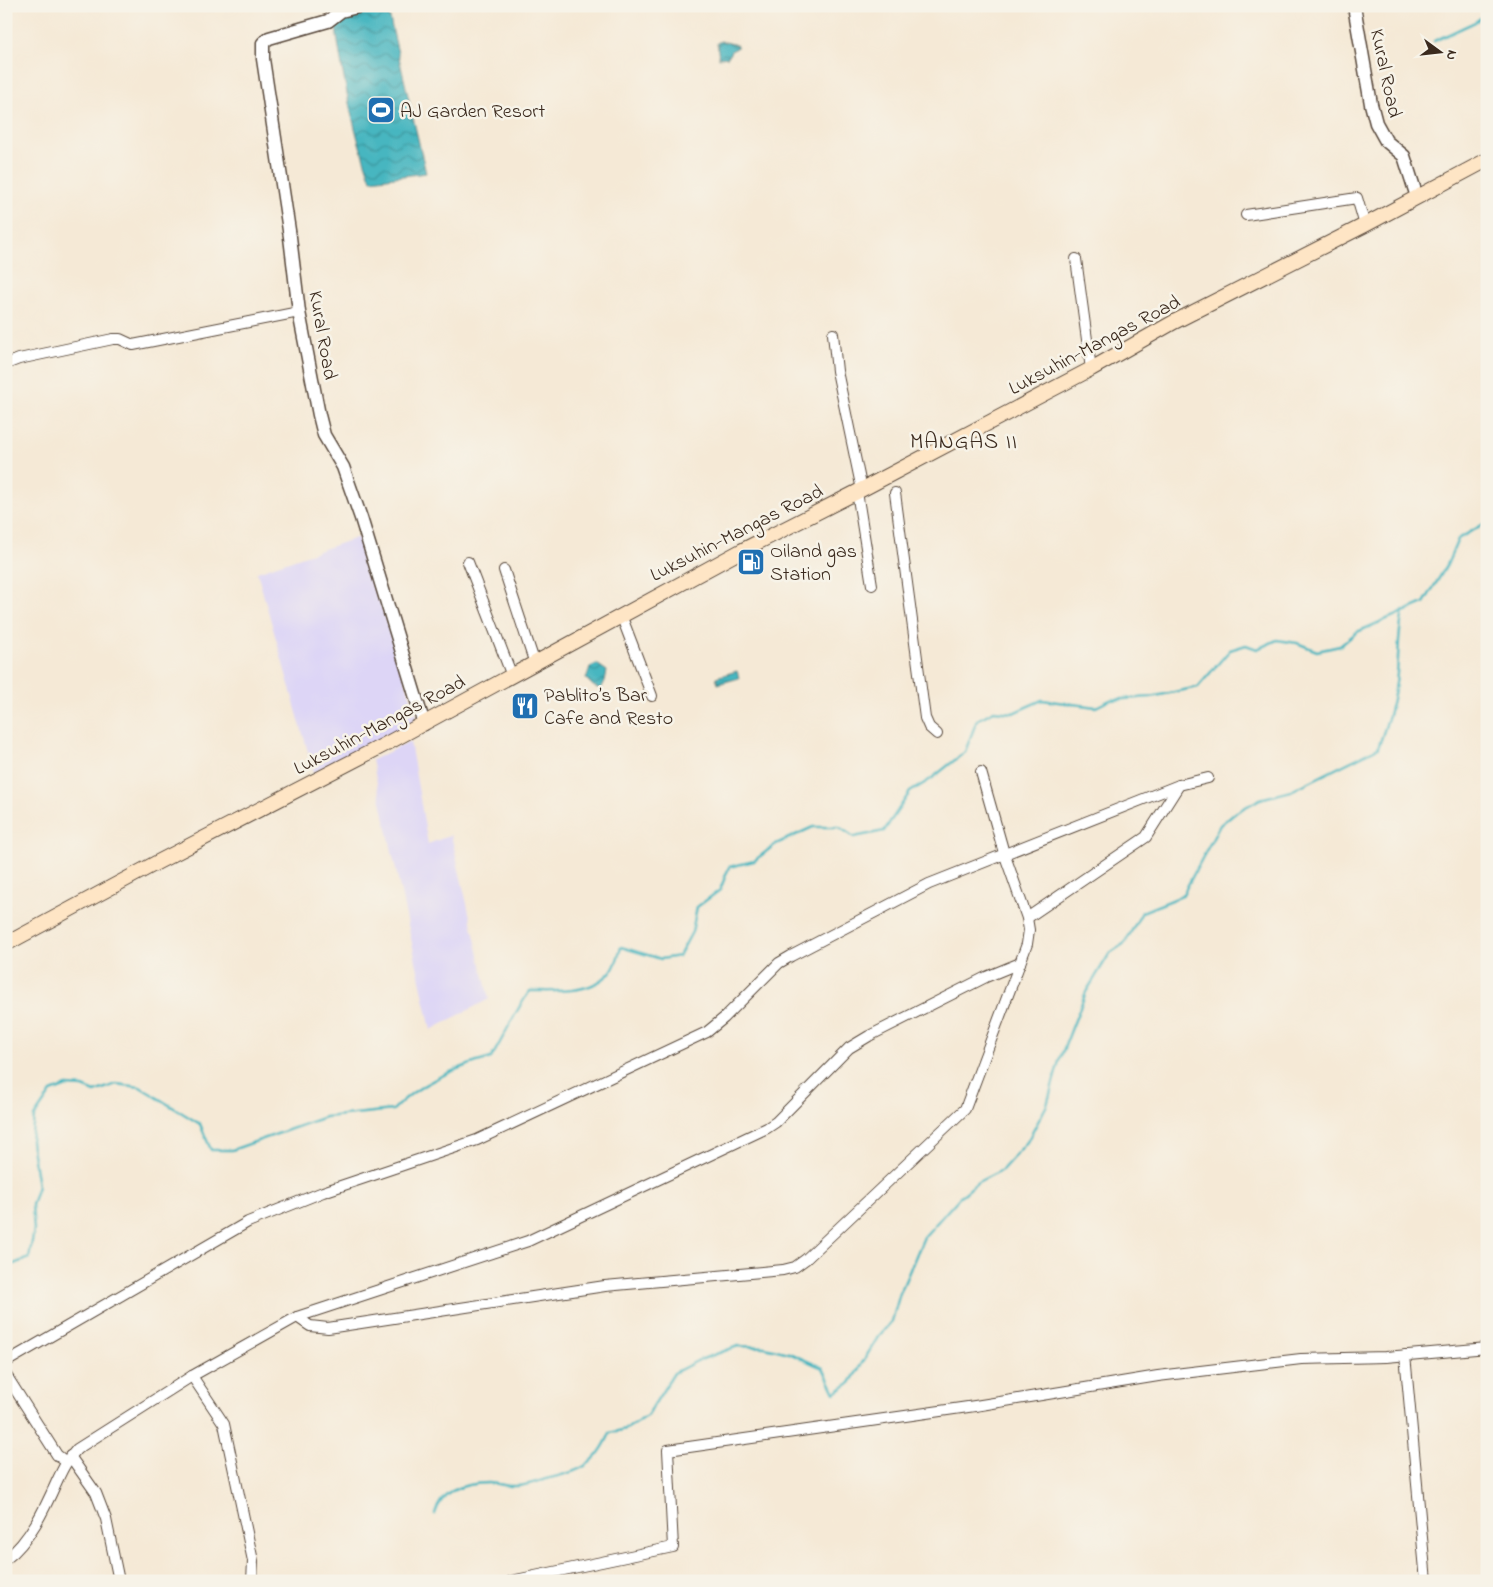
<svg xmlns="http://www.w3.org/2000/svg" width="1493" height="1587" viewBox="0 0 1493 1587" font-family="'Indie Flower',sans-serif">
	<defs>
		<pattern id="water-waves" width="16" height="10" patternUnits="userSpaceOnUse" patternTransform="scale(1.25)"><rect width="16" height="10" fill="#47b6c0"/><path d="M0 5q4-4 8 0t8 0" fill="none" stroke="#3c949b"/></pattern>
	</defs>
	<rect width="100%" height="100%" fill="#f7f3e8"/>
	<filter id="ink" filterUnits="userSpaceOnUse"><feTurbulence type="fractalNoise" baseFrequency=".02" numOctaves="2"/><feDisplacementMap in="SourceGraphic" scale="10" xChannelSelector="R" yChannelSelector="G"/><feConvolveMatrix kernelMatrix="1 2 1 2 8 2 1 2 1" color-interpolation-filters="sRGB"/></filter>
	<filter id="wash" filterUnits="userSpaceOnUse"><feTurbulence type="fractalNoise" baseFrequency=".0096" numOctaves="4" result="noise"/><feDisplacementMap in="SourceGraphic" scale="20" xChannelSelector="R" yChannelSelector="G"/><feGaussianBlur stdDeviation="1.12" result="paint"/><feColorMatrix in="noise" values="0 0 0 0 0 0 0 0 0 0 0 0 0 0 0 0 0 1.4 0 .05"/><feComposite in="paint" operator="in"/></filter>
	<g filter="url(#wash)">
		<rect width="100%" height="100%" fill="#f5e9d6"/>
		<g fill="#ddd5f6">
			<path d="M 359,537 L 419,723 L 314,773 L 257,572 Z"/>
			<path d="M 410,742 L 428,844 L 451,835 L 489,999 L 431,1030 L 372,760 Z"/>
		</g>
		<g fill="url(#water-waves)" stroke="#41706f">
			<path d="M 380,6 L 387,6 L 426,173 L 371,180 C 351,125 342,73 334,15 Z"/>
			<path d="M 721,41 L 737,45 L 737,48 L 731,51 L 728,57 L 719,58 L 717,43 Z"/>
			<path d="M 597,664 L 607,671 L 605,681 L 601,689 L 593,686 L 586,679 L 590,667 Z"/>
			<path d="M 737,671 L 739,678 L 718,684 L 716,677 Z"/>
		</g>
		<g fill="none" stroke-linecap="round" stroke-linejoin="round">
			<g stroke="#47b6c0" stroke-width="2.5">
				<path d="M 1434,41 L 1475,22 L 1487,13"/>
				<path d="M 6,1267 L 29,1258 L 34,1230 L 32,1205 L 38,1186 L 31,1141 L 34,1117 L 51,1092 L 67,1086 L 83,1087 L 95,1092 L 116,1084 L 140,1087 L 200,1124 L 211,1150 L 232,1150 L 325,1117 L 393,1110 C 417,1084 457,1067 491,1058 C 505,1036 514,1012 530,991 C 558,991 594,995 613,969 C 617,963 619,953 621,947 L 661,959 L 679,956 L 692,932 L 697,907 L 720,890 L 729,867 L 754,861 L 776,844 L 813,827 L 839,827 L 854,837 L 884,831 L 910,792 L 931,779 L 965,752 L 977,720 L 994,711 L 1013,713 L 1042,700 L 1096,707 L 1110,700 L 1151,697 L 1198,687 L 1230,650 L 1246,645 L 1257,649 L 1277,640 L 1297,643 L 1317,651 L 1340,646 L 1357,632 L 1424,603 L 1447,565 L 1458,539 L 1487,522"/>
				<path d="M 435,1514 C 442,1489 465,1483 489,1483 C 498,1483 507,1487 516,1486 C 525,1486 536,1482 546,1479 C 579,1471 596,1467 610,1433 L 626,1429 L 647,1416 L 674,1373 L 697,1361 L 738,1346 L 765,1347 L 789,1353 L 823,1368 L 835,1393 L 850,1383 L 878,1337 L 892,1321 L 900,1293 L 924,1237 L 959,1198 L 978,1182 L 1002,1170 L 1027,1142 L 1047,1105 L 1059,1061 L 1086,992 L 1110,953 L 1125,943 L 1142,912 L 1182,896 L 1220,825 L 1233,814 L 1260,799 L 1291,791 L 1378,748 C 1387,723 1395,699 1397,673 C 1399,650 1398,634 1403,611"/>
			</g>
		</g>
	</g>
	<g filter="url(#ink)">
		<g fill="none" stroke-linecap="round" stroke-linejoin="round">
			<g stroke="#57473a" stroke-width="12">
				<g id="minor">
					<path d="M 1246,215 L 1357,198 L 1365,225"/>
					<path d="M 1076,259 L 1091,369"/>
					<path d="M 833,334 L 837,371 L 862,490"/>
					<path d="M 6,364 L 19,359 L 113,339 L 120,339 L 133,345 L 299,312"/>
					<path d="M 857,492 L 872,585"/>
					<path d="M 895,493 L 925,718 L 929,727 L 937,734"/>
					<path d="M 468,562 L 512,676"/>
					<path d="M 504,570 L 535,664"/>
					<path d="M 621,615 L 652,696"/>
					<path d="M 1027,918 L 1146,837 L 1179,785"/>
					<path d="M 297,1317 L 310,1326 L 328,1328 L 605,1286 L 783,1270 L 795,1267 L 806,1259 L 965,1109 L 1020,963 L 1027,944 L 1029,930 L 1027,918 L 1004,853 L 981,772"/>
					<path d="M 1405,1355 L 1426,1581"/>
					<path d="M 6,1362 L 248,1222 L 323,1192 L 477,1140 L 707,1032 L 724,1018 L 779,963 L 791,956 L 929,884 L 1179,785 L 1208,778"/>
					<path d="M 6,1375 L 57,1455 L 65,1461"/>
					<path d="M 192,1376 L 224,1424 L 253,1561 L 252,1581"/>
					<path d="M 70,1456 L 96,1493 L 106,1519 L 119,1581"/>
					<path d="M 6,1559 C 30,1541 45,1508 57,1481 C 63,1468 67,1460 77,1449 L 192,1376 L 297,1317 L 528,1241 L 767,1128 L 776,1122 L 849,1048 L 869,1036 L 986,977 L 1020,963"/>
					<path d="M 511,1581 L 673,1547 L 668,1450 L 975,1406 L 1158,1376 L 1301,1359 L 1386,1357 L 1487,1348"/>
				</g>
			</g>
			<g stroke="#57473a" stroke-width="15">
				<g id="tertiary">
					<path d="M 361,6 L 341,11 L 328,21 L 269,38 L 263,43 L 263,59 L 290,237 L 299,312 L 319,415 L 324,435 L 343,467 L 361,518 L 424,724"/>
					<path d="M 1354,6 L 1371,104 L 1376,123 L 1386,141 L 1404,156 L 1417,197"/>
				</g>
			</g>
			<g stroke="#57473a" stroke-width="16">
				<path id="secondary" d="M 6,944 L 158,862 L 384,745 L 741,551 L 857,492 L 1091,369 L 1174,322 L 1365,225 L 1487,160"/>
			</g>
			<use href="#minor" stroke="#fff" stroke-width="10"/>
			<use href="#tertiary" stroke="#fff" stroke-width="12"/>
			<use href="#secondary" stroke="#fee5c5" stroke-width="14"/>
		</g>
	</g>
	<defs>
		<g id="stadium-square" transform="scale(1.4375)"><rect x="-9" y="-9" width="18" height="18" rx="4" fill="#1f6fb2" stroke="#f7f3e8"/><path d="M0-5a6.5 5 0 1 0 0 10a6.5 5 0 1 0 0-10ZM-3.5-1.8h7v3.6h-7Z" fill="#fff"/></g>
		<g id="fuel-square" transform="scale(1.4375)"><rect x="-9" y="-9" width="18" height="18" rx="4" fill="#1f6fb2" stroke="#f7f3e8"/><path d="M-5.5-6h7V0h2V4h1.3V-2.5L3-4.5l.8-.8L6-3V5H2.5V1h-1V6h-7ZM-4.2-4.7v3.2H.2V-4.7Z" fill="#fff"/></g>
		<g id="restaurant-square" transform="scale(1.4375)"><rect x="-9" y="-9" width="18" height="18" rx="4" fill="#1f6fb2" stroke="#f7f3e8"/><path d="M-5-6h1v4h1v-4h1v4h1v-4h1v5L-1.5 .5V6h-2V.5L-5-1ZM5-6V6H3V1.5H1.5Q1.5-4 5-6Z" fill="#fff"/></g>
	</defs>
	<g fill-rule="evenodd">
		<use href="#stadium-square" x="381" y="110"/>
		<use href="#fuel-square" x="751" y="562"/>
		<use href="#restaurant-square" x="525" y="706"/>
	</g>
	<g text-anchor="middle" stroke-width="5" stroke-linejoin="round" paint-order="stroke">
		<g font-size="20" fill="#3b2a1e" stroke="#f7f3e8">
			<text transform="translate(1387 73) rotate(78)" y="7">Kural Road</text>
			<text transform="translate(324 335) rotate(80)" y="7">Kural Road</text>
			<text transform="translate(1094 344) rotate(-28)" y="7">Luksuhin-Mangas Road</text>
			<text transform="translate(736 532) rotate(-27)" y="7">Luksuhin-Mangas Road</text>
			<text transform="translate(379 724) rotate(-28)" y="7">Luksuhin-Mangas Road</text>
		</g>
		<g font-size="20" fill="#3b2a1e" stroke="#f7f3e8" text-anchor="start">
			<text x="400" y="117">AJ Garden Resort</text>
			<text x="770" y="557">Oiland gas<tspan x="770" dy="23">Station</tspan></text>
			<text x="544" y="701">Pablito’s Bar<tspan x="544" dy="23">Cafe and Resto</tspan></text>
		</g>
		<g font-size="22" letter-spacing="1" fill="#3b2a1e" stroke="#f7f3e8">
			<text x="964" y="448">MANGAS II</text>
		</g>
	</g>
	<rect width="1493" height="1587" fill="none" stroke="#f7f3e8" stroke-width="25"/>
	<g transform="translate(1440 52) rotate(105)" stroke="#f7f3e8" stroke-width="4" paint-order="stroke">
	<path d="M0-4L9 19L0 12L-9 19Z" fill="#3b2a1e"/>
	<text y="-8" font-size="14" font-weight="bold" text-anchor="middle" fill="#3b2a1e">N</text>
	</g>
</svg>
